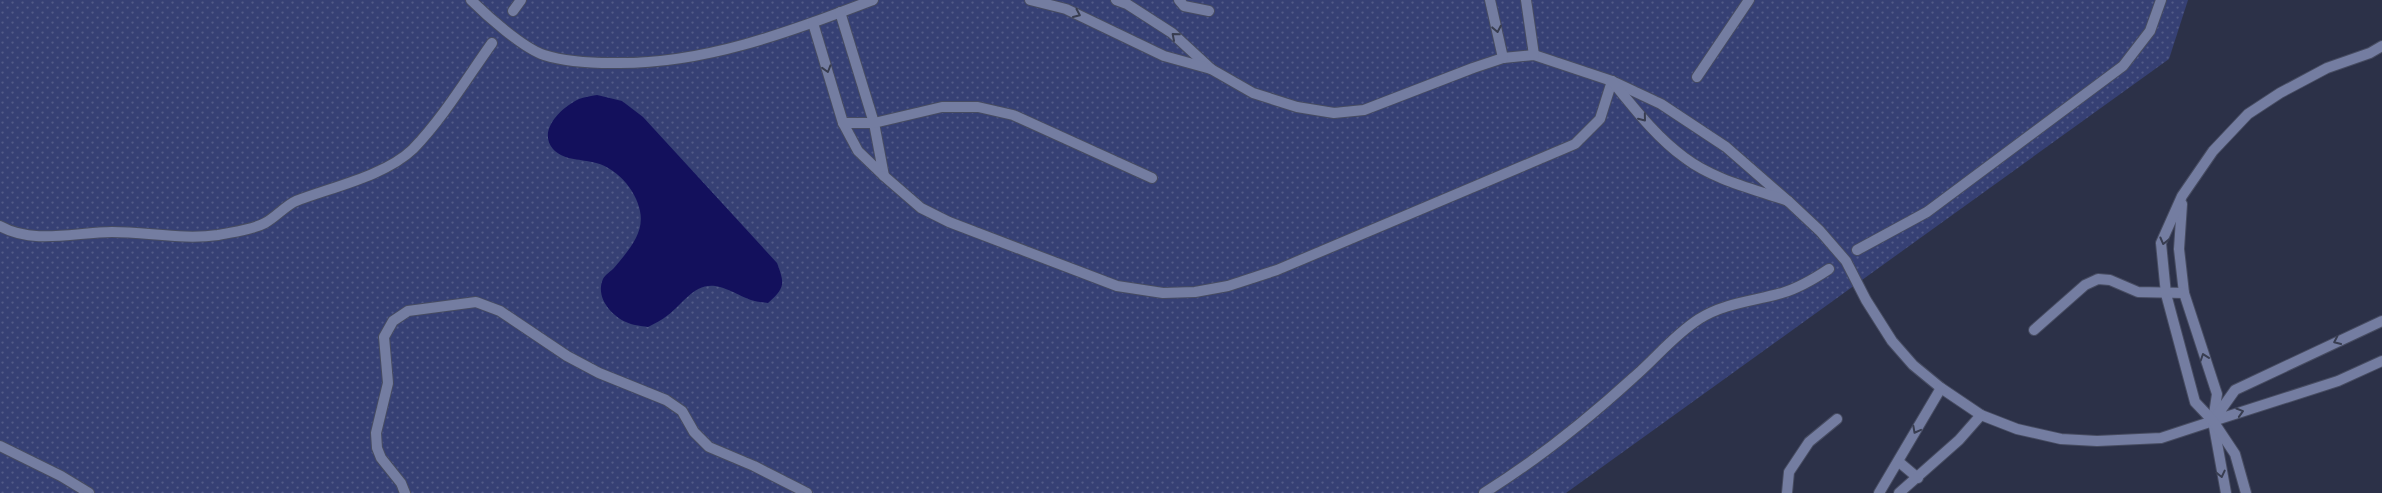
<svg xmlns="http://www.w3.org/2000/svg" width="2382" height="493" viewBox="0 0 2382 493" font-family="Arial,sans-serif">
	<defs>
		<pattern id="grass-dots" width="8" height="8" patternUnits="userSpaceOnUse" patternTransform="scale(1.25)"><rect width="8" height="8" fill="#364074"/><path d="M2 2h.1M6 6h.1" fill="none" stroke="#525b88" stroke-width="1.8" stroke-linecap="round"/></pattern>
	</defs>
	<rect width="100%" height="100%" fill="#2c3148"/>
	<path fill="url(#grass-dots)" d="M 0,0 L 2188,0 L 2169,59 L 1566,493 L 0,493 Z"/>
	<path fill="#13105c" d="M 597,95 L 622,101 L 643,117 L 777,263 C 785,284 785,288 768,303 C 744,301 740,293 720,287 C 696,280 685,302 668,315 C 662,320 655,323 648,327 C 641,326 632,325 626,322 C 611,315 595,297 603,279 C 605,275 611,271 614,268 C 627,252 645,234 640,211 C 636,189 615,166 592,162 C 579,159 563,160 553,149 C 537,130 562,107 579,99 C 584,97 591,96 597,95 Z"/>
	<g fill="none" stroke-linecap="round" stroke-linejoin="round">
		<g stroke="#474c61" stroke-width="12">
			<g id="lane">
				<path d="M 471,0 C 487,16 523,48 544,55 C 566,62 589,63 612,63 C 703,65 789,32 873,0"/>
				<path d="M 1116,0 L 1127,4 L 1172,33 L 1211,69 L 1253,93 L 1297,107 L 1334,113 L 1364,110 L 1473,68 L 1503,58 L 1534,55 L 1612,81 L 1661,104 L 1726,147 L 1788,201 L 1820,231 L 1846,261 L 1866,300 L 1892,341 L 1913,365 L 1941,388 L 1981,415 L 2017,429 L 2061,439 L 2097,441 L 2161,438 L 2213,421"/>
				<path d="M 1179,0 L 1184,6 L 1209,11"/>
				<path d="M 1490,0 L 1503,58"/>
				<path d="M 1526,0 L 1534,55"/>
				<path d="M 513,11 L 521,0"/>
				<path d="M 813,23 L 843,123 L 858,151 L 884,176 L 874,123 L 840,12"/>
				<path d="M 1697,77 L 1749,0"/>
				<path d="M 843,123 L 874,123 L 942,107 L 978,107 L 1013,115 L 1152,178"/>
				<path d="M 884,176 L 921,208 L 949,222 L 1117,286 L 1163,293 L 1195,292 L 1228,286 L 1277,270 L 1575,144 L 1600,119 L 1612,81"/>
				<path d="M 2182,204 L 2179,249 L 2184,293 L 2217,394 L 2213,421 L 2226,493"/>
				<path d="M 0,226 C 34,245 76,232 112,232 C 147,232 183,240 218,235 C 232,232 252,230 265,223 C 276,217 285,206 296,201 C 332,187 385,176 413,149 C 443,118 467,78 492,43"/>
				<path d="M 1857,250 L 1927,212 L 2123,66 L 2150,31 L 2161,0"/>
				<path d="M 2382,321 L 2235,390 L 2213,421 L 2338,381 L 2382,361"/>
				<path d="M 2034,330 L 2085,285 L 2098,279 L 2110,280 L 2138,292 L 2184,293"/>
				<path d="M 0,446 L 61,476 L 89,493"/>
				<path d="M 1899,462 L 1918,478"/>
				<path d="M 405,493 L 401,483 L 381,458 L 377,448 L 376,433 L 388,383 L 384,337 L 393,321 L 408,311 L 476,302 L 500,311 L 567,356 L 599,373 L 666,400 L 682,411 L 694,432 L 709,447 L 754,466 L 807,493"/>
				<path d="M 1484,493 C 1537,460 1588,419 1634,377 C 1656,358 1674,335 1699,319 C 1724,303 1754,301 1782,293 C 1799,288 1814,279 1829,269"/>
				<path d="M 1787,493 L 1789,472 L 1809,442 L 1837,419"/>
				<path d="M 1879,493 L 1941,388"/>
				<path d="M 1899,493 L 1959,440 L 1981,415"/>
				<path d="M 2246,493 L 2235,454 L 2213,421 L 2195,402 L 2166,294 L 2161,243 L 2182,196 L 2213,151 L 2248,114 L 2280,93 L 2327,68 L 2370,53 L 2382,46"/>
			</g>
		</g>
		<g stroke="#474c61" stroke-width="12">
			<g id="street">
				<path d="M 1030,0 L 1066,9 L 1164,56 L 1211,69"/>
				<path d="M 1612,81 C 1634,108 1656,137 1685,158 C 1714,180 1754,189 1788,201"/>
			</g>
		</g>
		<use href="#lane" stroke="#747da1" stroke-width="10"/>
		<use href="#street" stroke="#747da1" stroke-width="10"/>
	</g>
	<defs><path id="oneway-chevron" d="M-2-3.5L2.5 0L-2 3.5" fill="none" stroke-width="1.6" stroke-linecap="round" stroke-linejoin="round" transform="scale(1.25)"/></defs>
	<g stroke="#383d50">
		<use href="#oneway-chevron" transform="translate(1077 14) rotate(24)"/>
		<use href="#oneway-chevron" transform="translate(1497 29) rotate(79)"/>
		<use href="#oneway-chevron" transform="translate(1175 36) rotate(-139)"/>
		<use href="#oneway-chevron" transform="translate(827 69) rotate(73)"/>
		<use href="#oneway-chevron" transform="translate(1643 118) rotate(51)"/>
		<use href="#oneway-chevron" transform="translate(2164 241) rotate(104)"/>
		<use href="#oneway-chevron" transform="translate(2337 341) rotate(155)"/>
		<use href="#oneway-chevron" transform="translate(2204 357) rotate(-109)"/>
		<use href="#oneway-chevron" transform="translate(2240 412) rotate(-17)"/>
		<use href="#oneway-chevron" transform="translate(1916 430) rotate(118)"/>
		<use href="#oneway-chevron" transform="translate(2221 474) rotate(77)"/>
	</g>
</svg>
